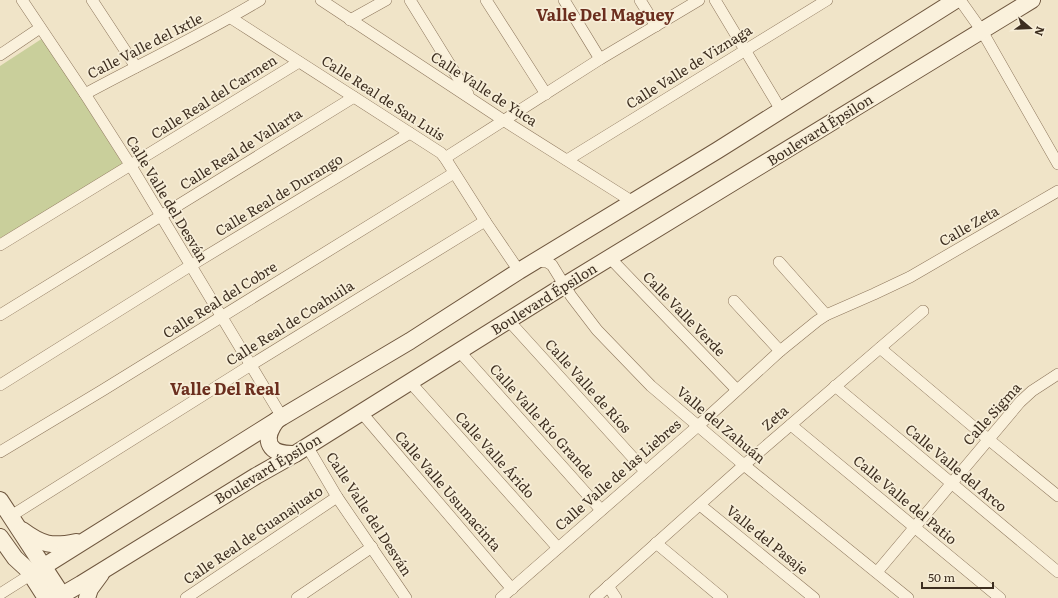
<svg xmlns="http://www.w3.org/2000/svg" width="1058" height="598" viewBox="0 0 1058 598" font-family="Literata,serif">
	<rect width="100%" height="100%" fill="#f0e4c8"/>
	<path fill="#c9cf9b" d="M 43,38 L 124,166 L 0,238 L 0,66 Z"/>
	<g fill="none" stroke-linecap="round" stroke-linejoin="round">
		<g stroke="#8d765c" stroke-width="12">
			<g id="street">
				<path d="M 22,0 L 85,94 L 131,166 L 282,417"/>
				<path d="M 92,0 L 136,67"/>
				<path d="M 321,0 L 503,120 L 633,202"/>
				<path d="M 410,0 L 468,94"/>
				<path d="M 486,0 L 546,94"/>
				<path d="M 564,0 L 600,59"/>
				<path d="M 640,0 L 656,26"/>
				<path d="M 715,0 L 781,110"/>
				<path d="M 960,0 L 982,31 L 1058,164"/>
				<path d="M 231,18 L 441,153 L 445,158 L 485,221 L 519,271"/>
				<path d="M 350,20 L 386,0"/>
				<path d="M 0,55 L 40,28"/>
				<path d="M 85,94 C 144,62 204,34 260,0"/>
				<path d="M 445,158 L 600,59 L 699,0"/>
				<path d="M 567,160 L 827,0"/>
				<path d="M 0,245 L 299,62"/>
				<path d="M 610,258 L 737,390"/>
				<path d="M 534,261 L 547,262 L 552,265 L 571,296 L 597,330 L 651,386 L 744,465 L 908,598"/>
				<path d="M 779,262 L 826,315"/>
				<path d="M 734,301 L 780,351"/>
				<path d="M 0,315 L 354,97"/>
				<path d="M 509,321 L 645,471"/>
				<path d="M 880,348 L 988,439 L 1058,496"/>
				<path d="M 460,352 L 601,510"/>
				<path d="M 410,382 L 558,548"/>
				<path d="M 0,385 L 190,266 L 410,133"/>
				<path d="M 835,386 L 1058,572"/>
				<path d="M 361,412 L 512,589"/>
				<path d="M 791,425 L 1000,598"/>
				<path d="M 307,446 L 337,497 L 406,598"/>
				<path d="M 0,452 L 103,390 L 454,173"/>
				<path d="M 700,505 L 814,598"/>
				<path d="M 11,516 L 251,365 L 485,221"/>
				<path d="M 656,543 L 722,598"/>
				<path d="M 877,572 L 1020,402 L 1032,391 L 1058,374"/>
				<path d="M 608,586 L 616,598"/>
				<path d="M 0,594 L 30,575"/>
				<path d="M 186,598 L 337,497"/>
				<path d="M 297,598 L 372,547"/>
				<path d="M 501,598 L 699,425 L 780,351 L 817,321 L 826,315 L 874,294 L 910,277 L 1058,191"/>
				<path d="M 595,598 L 744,465 L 923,311"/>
			</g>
		</g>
		<g stroke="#6f573f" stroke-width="18">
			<g id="secondary">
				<path d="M 277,420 C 261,441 269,455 295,454"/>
				<path d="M 0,500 L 64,598"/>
				<path d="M 22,530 C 42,545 52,547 76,542"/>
				<path d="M 0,537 L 15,558 L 28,570 L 46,598"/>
				<path d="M 30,575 L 282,417 L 410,341 L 519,271 L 718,150 L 956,0"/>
				<path d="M 57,598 L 81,584 L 256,476 L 295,454 L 565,285 L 1032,0"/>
				<path d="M 87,598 L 90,589 L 101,574"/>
			</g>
		</g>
		<use href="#street" stroke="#faf1dc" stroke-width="11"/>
		<use href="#secondary" stroke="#faf1dc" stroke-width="16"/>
	</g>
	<g text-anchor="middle" stroke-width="3.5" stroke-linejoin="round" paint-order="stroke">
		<g font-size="14" fill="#3d2e20" stroke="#f7eed8">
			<text transform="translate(145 46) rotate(-27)" y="5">Calle Valle del Ixtle</text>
			<text transform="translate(689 67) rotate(-32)" y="5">Calle Valle de Viznaga</text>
			<text transform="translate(484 89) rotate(33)" y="5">Calle Valle de Yuca</text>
			<text transform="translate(214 97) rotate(-32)" y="5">Calle Real del Carmen</text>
			<text transform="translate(383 98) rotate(33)" y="5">Calle Real de San Luis</text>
			<text transform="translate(820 130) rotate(-32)" y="5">Boulevard Épsilon</text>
			<text transform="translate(241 149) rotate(-32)" y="5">Calle Real de Vallarta</text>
			<text transform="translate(279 195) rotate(-31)" y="5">Calle Real de Durango</text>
			<text transform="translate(167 199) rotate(59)" y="5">Calle Valle del Desván</text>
			<text transform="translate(969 226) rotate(-30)" y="5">Calle Zeta</text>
			<text transform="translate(544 299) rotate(-32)" y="5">Boulevard Épsilon</text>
			<text transform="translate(220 300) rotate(-32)" y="5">Calle Real del Cobre</text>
			<text transform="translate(684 314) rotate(46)" y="5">Calle Valle Verde</text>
			<text transform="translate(290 323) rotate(-32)" y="5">Calle Real de Coahuila</text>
			<text transform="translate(588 386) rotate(48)" y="5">Calle Valle de Ríos</text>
			<text transform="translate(992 414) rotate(-48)" y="5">Calle Sigma</text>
			<text transform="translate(775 418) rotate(-41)" y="5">Zeta</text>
			<text transform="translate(542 421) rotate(48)" y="5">Calle Valle Río Grande</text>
			<text transform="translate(721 425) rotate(40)" y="5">Valle del Zahuán</text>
			<text transform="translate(495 455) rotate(48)" y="5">Calle Valle Árido</text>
			<text transform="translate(956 468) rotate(40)" y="5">Calle Valle del Arco</text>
			<text transform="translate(268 469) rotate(-31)" y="5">Boulevard Épsilon</text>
			<text transform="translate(618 475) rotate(-41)" y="5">Calle Valle de las Liebres</text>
			<text transform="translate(448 491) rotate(49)" y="5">Calle Valle Usumacinta</text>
			<text transform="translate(905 500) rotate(40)" y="5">Calle Valle del Patio</text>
			<text transform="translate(369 514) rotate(57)" y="5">Calle Valle del Desván</text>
			<text transform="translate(253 535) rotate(-34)" y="5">Calle Real de Guanajuato</text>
			<text transform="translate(767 540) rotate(39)" y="5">Valle del Pasaje</text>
		</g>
		<g font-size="16" font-weight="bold" fill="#6b2e1e" stroke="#f7eed8">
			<text x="605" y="21">Valle Del Maguey</text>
			<text x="225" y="395">Valle Del Real</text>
		</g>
	</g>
	<g transform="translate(1030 28) rotate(109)" stroke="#f7eed8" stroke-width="3" paint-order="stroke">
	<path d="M0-3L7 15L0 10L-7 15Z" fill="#3d2e20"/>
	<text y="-6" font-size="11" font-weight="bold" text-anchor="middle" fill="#3d2e20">N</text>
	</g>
	<path d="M922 582v6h71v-6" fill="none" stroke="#3d2e20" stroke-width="2"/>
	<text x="928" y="582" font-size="12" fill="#3d2e20" stroke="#f7eed8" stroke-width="3" paint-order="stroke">50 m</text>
</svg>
